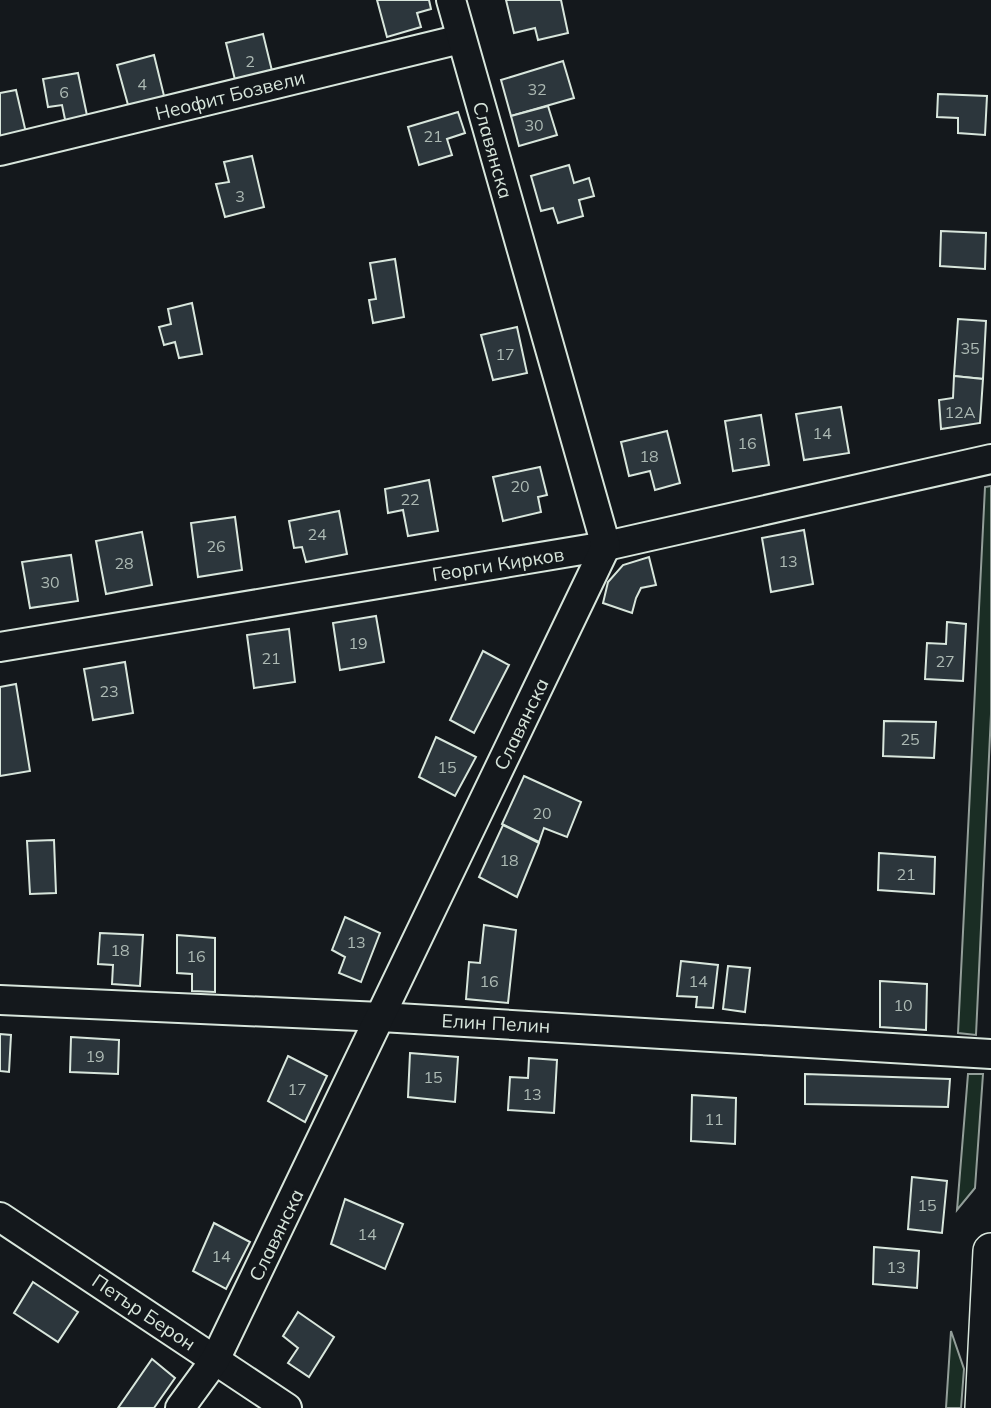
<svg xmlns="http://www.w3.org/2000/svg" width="991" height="1408" viewBox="0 0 991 1408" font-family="Mulish,sans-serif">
	<rect width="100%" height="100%" fill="#14181c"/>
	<g fill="#1a2d24" stroke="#939e99" stroke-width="2">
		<path d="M 991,486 L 991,714 L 976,1035 L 958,1033 L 985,487 Z"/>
		<path d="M 968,1074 L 983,1074 L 975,1188 L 957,1210 Z"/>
		<path d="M 951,1331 L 964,1369 L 961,1408 L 946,1408 Z"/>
	</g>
	<g fill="#2c363c" stroke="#d8e6dc" stroke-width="2">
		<path d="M 377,0 L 429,0 L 431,9 L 417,13 L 421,27 L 387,37 Z"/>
		<path d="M 506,0 L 561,0 L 568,33 L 538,40 L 535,28 L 514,33 Z"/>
		<path d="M 263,34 L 274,79 L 237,88 L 226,43 Z"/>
		<path d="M 154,55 L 166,104 L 130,112 L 117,65 Z"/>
		<path d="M 563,61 L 574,98 L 511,116 L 501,80 Z"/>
		<path d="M 78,73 L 88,120 L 66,124 L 62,105 L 48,107 L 43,79 Z"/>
		<path d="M 16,90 L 27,137 L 0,143 L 0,93 Z"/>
		<path d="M 938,94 L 987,96 L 985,135 L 958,133 L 958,118 L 937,117 Z"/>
		<path d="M 548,106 L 557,135 L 519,146 L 511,116 Z"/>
		<path d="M 458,112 L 465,133 L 447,139 L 452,155 L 419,165 L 408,127 Z"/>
		<path d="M 252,156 L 264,207 L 225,217 L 216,184 L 229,182 L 224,162 Z"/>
		<path d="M 569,165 L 574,183 L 589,178 L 594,196 L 579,200 L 583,216 L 558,223 L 553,208 L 541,211 L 531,176 Z"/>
		<path d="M 941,231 L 986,233 L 985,269 L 940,266 Z"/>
		<path d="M 395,259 L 404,317 L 373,323 L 369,300 L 376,299 L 370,263 Z"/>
		<path d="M 192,303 L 202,354 L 179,358 L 175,342 L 164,345 L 159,327 L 171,324 L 168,309 Z"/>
		<path d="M 958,319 L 986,321 L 983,379 L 954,376 Z"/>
		<path d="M 517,327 L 527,373 L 493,380 L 481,335 Z"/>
		<path d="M 954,376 L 983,379 L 980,423 L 941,429 L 939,400 L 953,398 Z"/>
		<path d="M 841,407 L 849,453 L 804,460 L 796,414 Z"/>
		<path d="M 761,415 L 769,465 L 733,471 L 725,421 Z"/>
		<path d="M 667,431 L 680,483 L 655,490 L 650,471 L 629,476 L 621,442 Z"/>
		<path d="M 540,467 L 547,495 L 538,497 L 541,512 L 503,521 L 493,477 Z"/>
		<path d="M 429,480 L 438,531 L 408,536 L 403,510 L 388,513 L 385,489 Z"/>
		<path d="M 339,511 L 347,554 L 306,562 L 302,547 L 294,548 L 289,521 Z"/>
		<path d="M 235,517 L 242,570 L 198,577 L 191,523 Z"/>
		<path d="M 804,530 L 813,584 L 771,592 L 762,538 Z"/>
		<path d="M 142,532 L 152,585 L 106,594 L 96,541 Z"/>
		<path d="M 71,555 L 78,601 L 30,608 L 22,562 Z"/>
		<path d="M 649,557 L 656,585 L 641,588 L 636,598 L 632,613 L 603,603 L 608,582 L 623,565 Z"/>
		<path d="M 376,616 L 384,662 L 340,670 L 333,623 Z"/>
		<path d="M 947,622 L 966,624 L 963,681 L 925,679 L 927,643 L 946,644 Z"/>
		<path d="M 289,629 L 295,682 L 254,688 L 247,635 Z"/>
		<path d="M 483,651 L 509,665 L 474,733 L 450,720 Z"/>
		<path d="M 125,662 L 133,713 L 93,720 L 84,669 Z"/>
		<path d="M 16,684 L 30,771 L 0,776 L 0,687 Z"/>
		<path d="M 884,721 L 936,722 L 934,758 L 883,756 Z"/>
		<path d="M 436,737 L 476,757 L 455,796 L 419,777 Z"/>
		<path d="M 524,776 L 581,802 L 567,837 L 544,828 L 539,842 L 502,824 Z"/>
		<path d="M 503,825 L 539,843 L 517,897 L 479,877 Z"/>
		<path d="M 54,840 L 56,893 L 30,894 L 27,841 Z"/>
		<path d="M 879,853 L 935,857 L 934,894 L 878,890 Z"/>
		<path d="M 345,917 L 380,933 L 361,982 L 339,973 L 345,957 L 332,950 Z"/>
		<path d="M 484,925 L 516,930 L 508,1003 L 466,999 L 469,962 L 480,963 Z"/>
		<path d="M 100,933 L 143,935 L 140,986 L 112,984 L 113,965 L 98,964 Z"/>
		<path d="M 177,935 L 215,938 L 215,992 L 192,991 L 192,974 L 177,973 Z"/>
		<path d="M 681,961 L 718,965 L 713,1008 L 696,1007 L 697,997 L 677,996 Z"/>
		<path d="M 728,966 L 750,968 L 745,1012 L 723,1009 Z"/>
		<path d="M 880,981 L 927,984 L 926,1030 L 880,1027 Z"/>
		<path d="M 0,1034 L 11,1035 L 9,1072 L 0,1071 Z"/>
		<path d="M 71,1037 L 119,1040 L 118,1074 L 70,1072 Z"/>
		<path d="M 410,1053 L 458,1057 L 455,1102 L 408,1097 Z"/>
		<path d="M 288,1056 L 327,1076 L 305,1122 L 268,1101 Z"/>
		<path d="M 529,1058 L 557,1060 L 554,1113 L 508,1110 L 510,1077 L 528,1078 Z"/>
		<path d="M 805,1074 L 950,1079 L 948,1107 L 805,1104 Z"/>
		<path d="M 692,1095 L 736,1098 L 735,1144 L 691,1141 Z"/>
		<path d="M 912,1177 L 947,1181 L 942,1233 L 908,1229 Z"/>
		<path d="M 345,1199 L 403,1224 L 385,1269 L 331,1244 Z"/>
		<path d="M 214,1223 L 250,1242 L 226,1289 L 193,1271 Z"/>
		<path d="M 874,1247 L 919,1251 L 917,1288 L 873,1284 Z"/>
		<path d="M 33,1282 L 78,1312 L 58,1342 L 14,1313 Z"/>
		<path d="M 298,1312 L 334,1337 L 309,1377 L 288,1363 L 298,1348 L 283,1336 Z"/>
		<path d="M 152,1359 L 175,1378 L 154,1408 L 118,1408 Z"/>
	</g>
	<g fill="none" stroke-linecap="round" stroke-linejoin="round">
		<g stroke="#d8e6dc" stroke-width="32">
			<g id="minor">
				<path d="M 0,151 L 461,39"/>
				<path d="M 0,647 L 606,546 L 991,459"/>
				<path d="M 0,1000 L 381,1017 L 991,1054"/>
				<path d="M 0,1217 L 287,1408"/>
				<path d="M 180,1408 L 215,1360 L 606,546 L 451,0"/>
			</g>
		</g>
		<g stroke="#d8e6dc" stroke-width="38">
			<path id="tertiary" d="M 983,1408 L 991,1251"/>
		</g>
		<use href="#minor" stroke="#14181c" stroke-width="28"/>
		<use href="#tertiary" stroke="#14181c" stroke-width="35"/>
	</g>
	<g text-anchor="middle" stroke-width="5" stroke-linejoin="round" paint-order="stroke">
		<g font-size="16" fill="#adbab4">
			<text x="250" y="67">2</text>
			<text x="142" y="90">4</text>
			<text x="537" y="95">32</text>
			<text x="64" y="98">6</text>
			<text x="534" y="131">30</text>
			<text x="433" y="142">21</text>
			<text x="240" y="202">3</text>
			<text x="970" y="354">35</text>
			<text x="505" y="360">17</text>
			<text x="960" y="418">12А</text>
			<text x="822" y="439">14</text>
			<text x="747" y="449">16</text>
			<text x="649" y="462">18</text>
			<text x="520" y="492">20</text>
			<text x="410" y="505">22</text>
			<text x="317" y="540">24</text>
			<text x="216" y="552">26</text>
			<text x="788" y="567">13</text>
			<text x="124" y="569">28</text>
			<text x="50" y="588">30</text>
			<text x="358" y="649">19</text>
			<text x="271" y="664">21</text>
			<text x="945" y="667">27</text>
			<text x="109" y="697">23</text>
			<text x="910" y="745">25</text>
			<text x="447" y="773">15</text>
			<text x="542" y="819">20</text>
			<text x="509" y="866">18</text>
			<text x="906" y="880">21</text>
			<text x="356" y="948">13</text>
			<text x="120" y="956">18</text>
			<text x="196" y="962">16</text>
			<text x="489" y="987">16</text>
			<text x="698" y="987">14</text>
			<text x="903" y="1011">10</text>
			<text x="95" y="1062">19</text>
			<text x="433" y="1083">15</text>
			<text x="297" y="1095">17</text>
			<text x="532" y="1100">13</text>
			<text x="714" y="1125">11</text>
			<text x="927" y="1211">15</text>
			<text x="367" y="1240">14</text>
			<text x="221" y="1262">14</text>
			<text x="896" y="1273">13</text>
		</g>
		<g font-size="19" fill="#d8e6dc" stroke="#14181c">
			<text transform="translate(230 95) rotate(-14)" y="7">Неофит Бозвели</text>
			<text transform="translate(493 150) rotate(74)" y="7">Славянска</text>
			<text transform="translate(498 564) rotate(-9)" y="7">Георги Кирков</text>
			<text transform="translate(521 724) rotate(-64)" y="7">Славянска</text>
			<text transform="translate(496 1023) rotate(3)" y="7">Елин Пелин</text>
			<text transform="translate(276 1235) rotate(-64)" y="7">Славянска</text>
			<text transform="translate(144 1312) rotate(34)" y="7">Петър Берон</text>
		</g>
	</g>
</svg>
